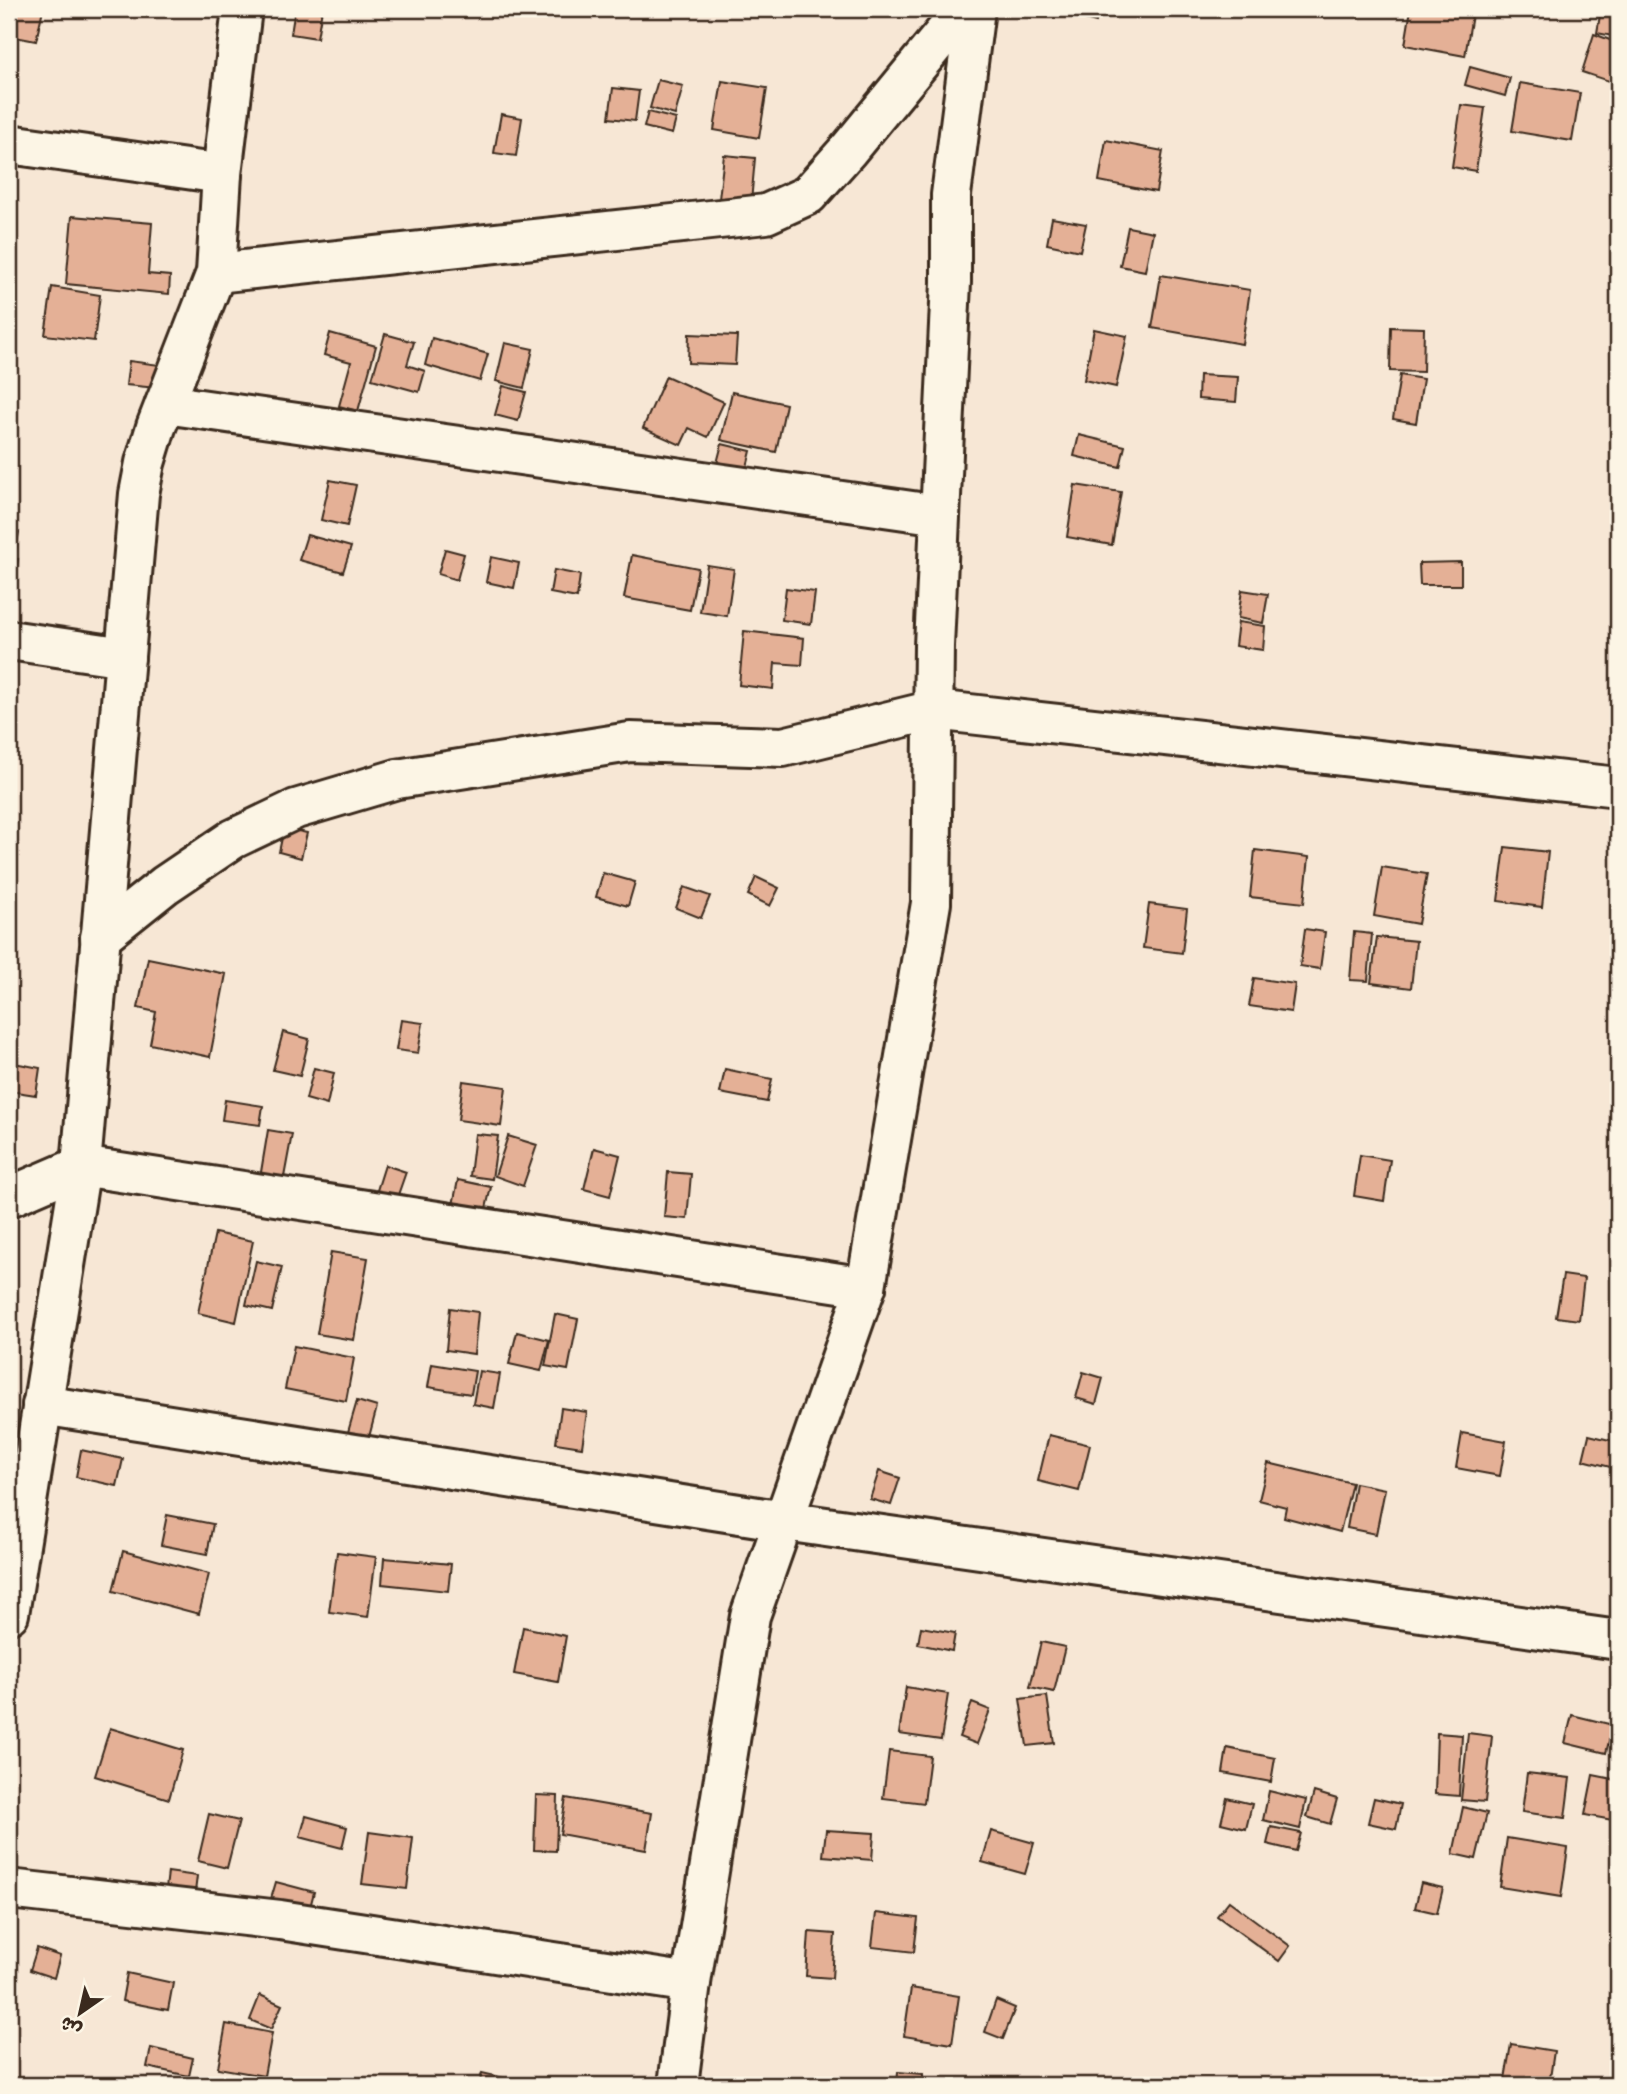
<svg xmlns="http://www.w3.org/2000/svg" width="1627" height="2094" viewBox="0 0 1627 2094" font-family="Pangolin,'Playpen Sans Arabic',sans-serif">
	<rect width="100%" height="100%" fill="#f7e7d5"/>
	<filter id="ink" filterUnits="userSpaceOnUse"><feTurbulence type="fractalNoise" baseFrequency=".0143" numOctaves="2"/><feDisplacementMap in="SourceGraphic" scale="14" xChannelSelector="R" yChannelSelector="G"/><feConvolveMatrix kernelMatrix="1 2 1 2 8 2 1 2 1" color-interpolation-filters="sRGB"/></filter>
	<g filter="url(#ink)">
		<g fill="#e4b096" stroke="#3b2a1e" stroke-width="2">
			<path d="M 16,9 L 43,9 L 36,41 L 10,36 Z"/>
			<path d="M 295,9 L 322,9 L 317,38 L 291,34 Z"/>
			<path d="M 1075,9 L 1099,9 L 1096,22 L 1073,16 Z"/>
			<path d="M 1411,9 L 1473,9 L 1465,56 L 1405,45 Z"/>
			<path d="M 1601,9 L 1618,9 L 1618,37 L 1597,33 Z"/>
			<path d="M 1594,34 L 1618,43 L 1618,84 L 1582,72 Z"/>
			<path d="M 1470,67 L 1510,78 L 1505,96 L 1465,85 Z"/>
			<path d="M 658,80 L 683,86 L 675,115 L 650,108 Z"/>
			<path d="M 722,81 L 767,88 L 759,138 L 714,130 Z"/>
			<path d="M 1520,83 L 1580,93 L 1572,141 L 1512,131 Z"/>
			<path d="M 613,88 L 639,91 L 635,121 L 609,118 Z"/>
			<path d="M 1461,105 L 1485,108 L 1476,171 L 1452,167 Z"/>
			<path d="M 648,112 L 676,119 L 672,134 L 644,127 Z"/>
			<path d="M 501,114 L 522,118 L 516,156 L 494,153 Z"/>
			<path d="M 1106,140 L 1163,151 L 1156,192 L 1099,181 Z"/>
			<path d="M 724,155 L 755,158 L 751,202 L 719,199 Z"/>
			<path d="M 72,216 L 152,223 L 148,274 L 170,276 L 169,294 L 66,284 Z"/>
			<path d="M 1052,218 L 1086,224 L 1080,251 L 1047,244 Z"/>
			<path d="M 1128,227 L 1153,232 L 1145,271 L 1120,266 Z"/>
			<path d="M 1161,275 L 1250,290 L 1242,344 L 1152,328 Z"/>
			<path d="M 52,287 L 100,295 L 94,341 L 45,335 Z"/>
			<path d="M 1391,327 L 1424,328 L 1423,372 L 1390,371 Z"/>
			<path d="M 1094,329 L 1127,336 L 1116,387 L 1084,380 Z"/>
			<path d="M 330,333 L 376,346 L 358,411 L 339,406 L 351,362 L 324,355 Z"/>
			<path d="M 385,334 L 414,342 L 407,365 L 425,371 L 419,392 L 372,379 Z"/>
			<path d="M 689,334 L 737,336 L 735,365 L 688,363 Z"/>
			<path d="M 432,338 L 488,354 L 480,381 L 425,365 Z"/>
			<path d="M 505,343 L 533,349 L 524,388 L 496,381 Z"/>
			<path d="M 129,361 L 160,365 L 157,388 L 126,385 Z"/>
			<path d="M 1199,375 L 1238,377 L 1236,402 L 1198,399 Z"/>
			<path d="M 1400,375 L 1423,379 L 1416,423 L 1393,419 Z"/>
			<path d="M 666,376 L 724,402 L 708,437 L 689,428 L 681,445 L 643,428 Z"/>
			<path d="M 503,386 L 526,392 L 518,421 L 495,415 Z"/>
			<path d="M 732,392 L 786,404 L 776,452 L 721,440 Z"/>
			<path d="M 1079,435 L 1125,446 L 1120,467 L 1074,456 Z"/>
			<path d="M 722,444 L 751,451 L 745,475 L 716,467 Z"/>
			<path d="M 330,480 L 356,485 L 347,526 L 321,520 Z"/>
			<path d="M 1075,485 L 1121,492 L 1112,545 L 1067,537 Z"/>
			<path d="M 9,530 L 19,532 L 15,556 L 9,555 Z"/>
			<path d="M 307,535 L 351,547 L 343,572 L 299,560 Z"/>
			<path d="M 445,549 L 464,554 L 457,580 L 438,574 Z"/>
			<path d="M 632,555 L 698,568 L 690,610 L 624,598 Z"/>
			<path d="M 9,557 L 18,559 L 9,612 Z"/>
			<path d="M 491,557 L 519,563 L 514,588 L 486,582 Z"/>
			<path d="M 1461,562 L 1461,585 L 1420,585 L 1419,563 Z"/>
			<path d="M 707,565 L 734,569 L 727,616 L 700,612 Z"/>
			<path d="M 554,570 L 580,575 L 577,598 L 550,593 Z"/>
			<path d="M 786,588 L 815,592 L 811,624 L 782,620 Z"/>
			<path d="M 1242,590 L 1268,594 L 1263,623 L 1238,618 Z"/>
			<path d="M 1238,622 L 1265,626 L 1263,650 L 1235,646 Z"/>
			<path d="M 744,631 L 804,638 L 802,665 L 775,663 L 773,689 L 739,685 Z"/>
			<path d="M 284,828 L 307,833 L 301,858 L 279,852 Z"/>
			<path d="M 1505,847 L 1548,852 L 1542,907 L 1498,901 Z"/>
			<path d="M 1255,850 L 1309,857 L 1304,903 L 1250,897 Z"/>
			<path d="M 1382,867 L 1427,874 L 1418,924 L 1374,916 Z"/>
			<path d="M 603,873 L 635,882 L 628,906 L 596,897 Z"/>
			<path d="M 756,877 L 779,888 L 770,906 L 748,895 Z"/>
			<path d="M 684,887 L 710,896 L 701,918 L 676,908 Z"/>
			<path d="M 1149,904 L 1187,909 L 1182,953 L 1143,948 Z"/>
			<path d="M 1305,929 L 1325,932 L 1320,969 L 1300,966 Z"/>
			<path d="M 1354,932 L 1372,934 L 1368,981 L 1350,980 Z"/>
			<path d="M 1377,937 L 1416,941 L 1411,988 L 1371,983 Z"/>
			<path d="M 148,958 L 226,974 L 210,1057 L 150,1044 L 156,1012 L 138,1008 Z"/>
			<path d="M 1254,978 L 1295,984 L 1291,1012 L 1249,1006 Z"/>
			<path d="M 401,1020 L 423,1023 L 418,1053 L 396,1050 Z"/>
			<path d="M 283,1032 L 309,1039 L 300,1076 L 273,1070 Z"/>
			<path d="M 9,1062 L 40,1068 L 36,1095 L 9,1091 Z"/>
			<path d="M 314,1068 L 334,1073 L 327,1105 L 306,1099 Z"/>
			<path d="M 725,1069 L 772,1079 L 767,1102 L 720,1093 Z"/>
			<path d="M 463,1081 L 506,1087 L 501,1126 L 458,1120 Z"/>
			<path d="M 225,1100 L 263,1106 L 260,1125 L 222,1120 Z"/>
			<path d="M 268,1130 L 292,1134 L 282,1188 L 259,1184 Z"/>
			<path d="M 475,1134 L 498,1136 L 492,1179 L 470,1176 Z"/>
			<path d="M 508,1136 L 537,1145 L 523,1186 L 495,1176 Z"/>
			<path d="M 594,1148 L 620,1155 L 610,1196 L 584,1189 Z"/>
			<path d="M 1360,1155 L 1390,1160 L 1384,1201 L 1354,1196 Z"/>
			<path d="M 385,1165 L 406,1172 L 393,1209 L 373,1203 Z"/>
			<path d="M 668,1172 L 691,1174 L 687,1219 L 664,1217 Z"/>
			<path d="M 458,1180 L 491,1187 L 484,1217 L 452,1210 Z"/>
			<path d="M 215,1233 L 253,1241 L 236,1322 L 198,1313 Z"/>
			<path d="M 331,1252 L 368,1258 L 354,1340 L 317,1334 Z"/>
			<path d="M 256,1261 L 282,1267 L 272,1311 L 246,1305 Z"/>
			<path d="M 1563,1275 L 1584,1278 L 1579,1320 L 1556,1317 Z"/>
			<path d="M 450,1308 L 478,1312 L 474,1354 L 446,1350 Z"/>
			<path d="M 555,1314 L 578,1319 L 568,1370 L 545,1366 Z"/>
			<path d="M 517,1332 L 549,1340 L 541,1371 L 509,1364 Z"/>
			<path d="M 294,1346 L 354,1358 L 346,1401 L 285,1389 Z"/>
			<path d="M 432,1364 L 475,1371 L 471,1394 L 428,1387 Z"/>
			<path d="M 479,1371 L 500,1374 L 494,1408 L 473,1404 Z"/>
			<path d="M 1083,1372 L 1103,1378 L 1096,1404 L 1076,1398 Z"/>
			<path d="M 357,1401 L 377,1407 L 369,1437 L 348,1432 Z"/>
			<path d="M 561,1408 L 587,1412 L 582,1447 L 556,1443 Z"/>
			<path d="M 1462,1433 L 1506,1441 L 1500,1476 L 1456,1468 Z"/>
			<path d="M 1049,1435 L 1090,1445 L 1079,1491 L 1038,1481 Z"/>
			<path d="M 1589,1435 L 1618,1442 L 1618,1469 L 1583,1460 Z"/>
			<path d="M 81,1450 L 123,1459 L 117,1486 L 76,1477 Z"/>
			<path d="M 1268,1463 L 1352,1483 L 1340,1532 L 1284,1517 L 1286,1507 L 1259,1500 Z"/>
			<path d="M 879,1471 L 900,1478 L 891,1505 L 870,1499 Z"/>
			<path d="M 1355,1483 L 1385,1489 L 1376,1534 L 1347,1528 Z"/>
			<path d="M 167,1515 L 213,1524 L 207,1554 L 161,1545 Z"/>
			<path d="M 123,1551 L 209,1574 L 199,1614 L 113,1591 Z"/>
			<path d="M 337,1552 L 376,1557 L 368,1617 L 329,1612 Z"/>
			<path d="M 384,1558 L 451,1564 L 448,1591 L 382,1584 Z"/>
			<path d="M 523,1627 L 566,1636 L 558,1682 L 514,1674 Z"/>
			<path d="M 921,1627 L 955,1633 L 952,1651 L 918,1644 Z"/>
			<path d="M 1041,1642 L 1065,1647 L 1054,1692 L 1030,1687 Z"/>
			<path d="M 906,1687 L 948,1694 L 941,1740 L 899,1734 Z"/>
			<path d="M 1047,1696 L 1054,1743 L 1027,1746 L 1020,1699 Z"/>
			<path d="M 972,1703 L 990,1710 L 977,1744 L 959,1737 Z"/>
			<path d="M 1572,1715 L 1613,1725 L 1606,1753 L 1565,1743 Z"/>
			<path d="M 110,1728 L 183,1750 L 169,1799 L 95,1776 Z"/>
			<path d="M 1437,1733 L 1462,1735 L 1459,1796 L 1435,1794 Z"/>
			<path d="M 1468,1733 L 1492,1736 L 1485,1802 L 1461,1800 Z"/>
			<path d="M 1227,1748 L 1275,1758 L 1271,1782 L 1223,1773 Z"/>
			<path d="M 889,1751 L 930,1756 L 924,1803 L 883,1798 Z"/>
			<path d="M 1527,1773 L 1570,1778 L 1565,1818 L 1522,1812 Z"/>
			<path d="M 1593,1775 L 1618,1780 L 1618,1821 L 1585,1815 Z"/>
			<path d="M 1269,1791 L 1306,1800 L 1300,1829 L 1263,1820 Z"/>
			<path d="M 1314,1792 L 1337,1799 L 1330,1824 L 1307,1817 Z"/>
			<path d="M 536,1795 L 558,1796 L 556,1851 L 534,1850 Z"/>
			<path d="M 566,1798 L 652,1813 L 646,1850 L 560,1834 Z"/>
			<path d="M 1227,1798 L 1252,1804 L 1246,1829 L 1221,1823 Z"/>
			<path d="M 1374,1798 L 1401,1804 L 1396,1829 L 1368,1823 Z"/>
			<path d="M 1463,1807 L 1487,1813 L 1476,1859 L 1453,1854 Z"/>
			<path d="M 209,1814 L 239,1821 L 227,1868 L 198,1861 Z"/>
			<path d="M 306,1816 L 347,1827 L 342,1848 L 300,1837 Z"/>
			<path d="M 1271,1827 L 1301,1833 L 1296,1851 L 1267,1844 Z"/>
			<path d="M 826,1830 L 874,1833 L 872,1860 L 823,1856 Z"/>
			<path d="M 991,1831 L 1034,1843 L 1025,1874 L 982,1862 Z"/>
			<path d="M 369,1832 L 413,1838 L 407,1889 L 362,1884 Z"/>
			<path d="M 1507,1838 L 1568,1848 L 1561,1897 L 1500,1887 Z"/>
			<path d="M 168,1872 L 197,1876 L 194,1900 L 165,1897 Z"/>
			<path d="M 276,1882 L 314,1892 L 307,1919 L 268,1909 Z"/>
			<path d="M 1421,1883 L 1443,1888 L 1437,1913 L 1415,1908 Z"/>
			<path d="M 1229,1901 L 1290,1946 L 1279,1961 L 1217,1916 Z"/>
			<path d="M 876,1913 L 918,1918 L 914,1952 L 872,1947 Z"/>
			<path d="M 809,1932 L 835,1934 L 832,1978 L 806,1976 Z"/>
			<path d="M 37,1948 L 60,1956 L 54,1978 L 30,1970 Z"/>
			<path d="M 127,1973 L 173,1983 L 168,2010 L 122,2001 Z"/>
			<path d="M 911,1988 L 959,1996 L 952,2044 L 904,2036 Z"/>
			<path d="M 260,1995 L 282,2005 L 271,2029 L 250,2020 Z"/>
			<path d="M 996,2000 L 1015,2008 L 1003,2039 L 985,2032 Z"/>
			<path d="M 226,2024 L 272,2033 L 264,2076 L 218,2068 Z"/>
			<path d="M 1511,2044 L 1554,2051 L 1549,2085 L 1504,2085 Z"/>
			<path d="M 151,2048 L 193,2058 L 189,2076 L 147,2067 Z"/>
			<path d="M 898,2072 L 923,2074 L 923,2085 L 897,2085 Z"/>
			<path d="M 482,2073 L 504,2078 L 503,2085 L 479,2085 Z"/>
		</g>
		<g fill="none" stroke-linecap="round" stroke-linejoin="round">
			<g stroke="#3b2a1e" stroke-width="44">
				<g id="street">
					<path d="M 9,144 L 222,174"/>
					<path d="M 216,273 L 766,214 L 808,195 L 849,149 L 964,9"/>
					<path d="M 165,404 L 940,515"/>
					<path d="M 9,640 L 125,657"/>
					<path d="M 100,937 L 165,885 L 233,839 L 296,809 L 397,779 L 630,742 L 783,747 L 934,710 L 1618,787"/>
					<path d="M 9,1197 L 81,1166 L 866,1287"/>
					<path d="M 42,1405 L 784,1521 L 1618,1640"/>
					<path d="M 9,1614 L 81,1166 L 139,494 L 145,463 L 156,427 L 216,273 L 222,174 L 242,9"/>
					<path d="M 9,1889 L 280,1920 L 691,1983"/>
					<path d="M 678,2085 L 691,1983 L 750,1616 L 866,1287 L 931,903 L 934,646 L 951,282 L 951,195 L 975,9"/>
				</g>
			</g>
			<use href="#street" stroke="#fcf5e5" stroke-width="38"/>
		</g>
	</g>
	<rect width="1627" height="2094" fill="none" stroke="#fcf5e5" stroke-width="35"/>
	<rect x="18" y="18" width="1592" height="2059" fill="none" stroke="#3b2a1e" stroke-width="2.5" filter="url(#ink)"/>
	<g transform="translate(80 2013) rotate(214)" stroke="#fcf5e5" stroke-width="5" paint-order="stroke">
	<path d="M0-5L12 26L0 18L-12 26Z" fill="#3b2a1e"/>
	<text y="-10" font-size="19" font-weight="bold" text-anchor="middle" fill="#3b2a1e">ش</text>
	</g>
</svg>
